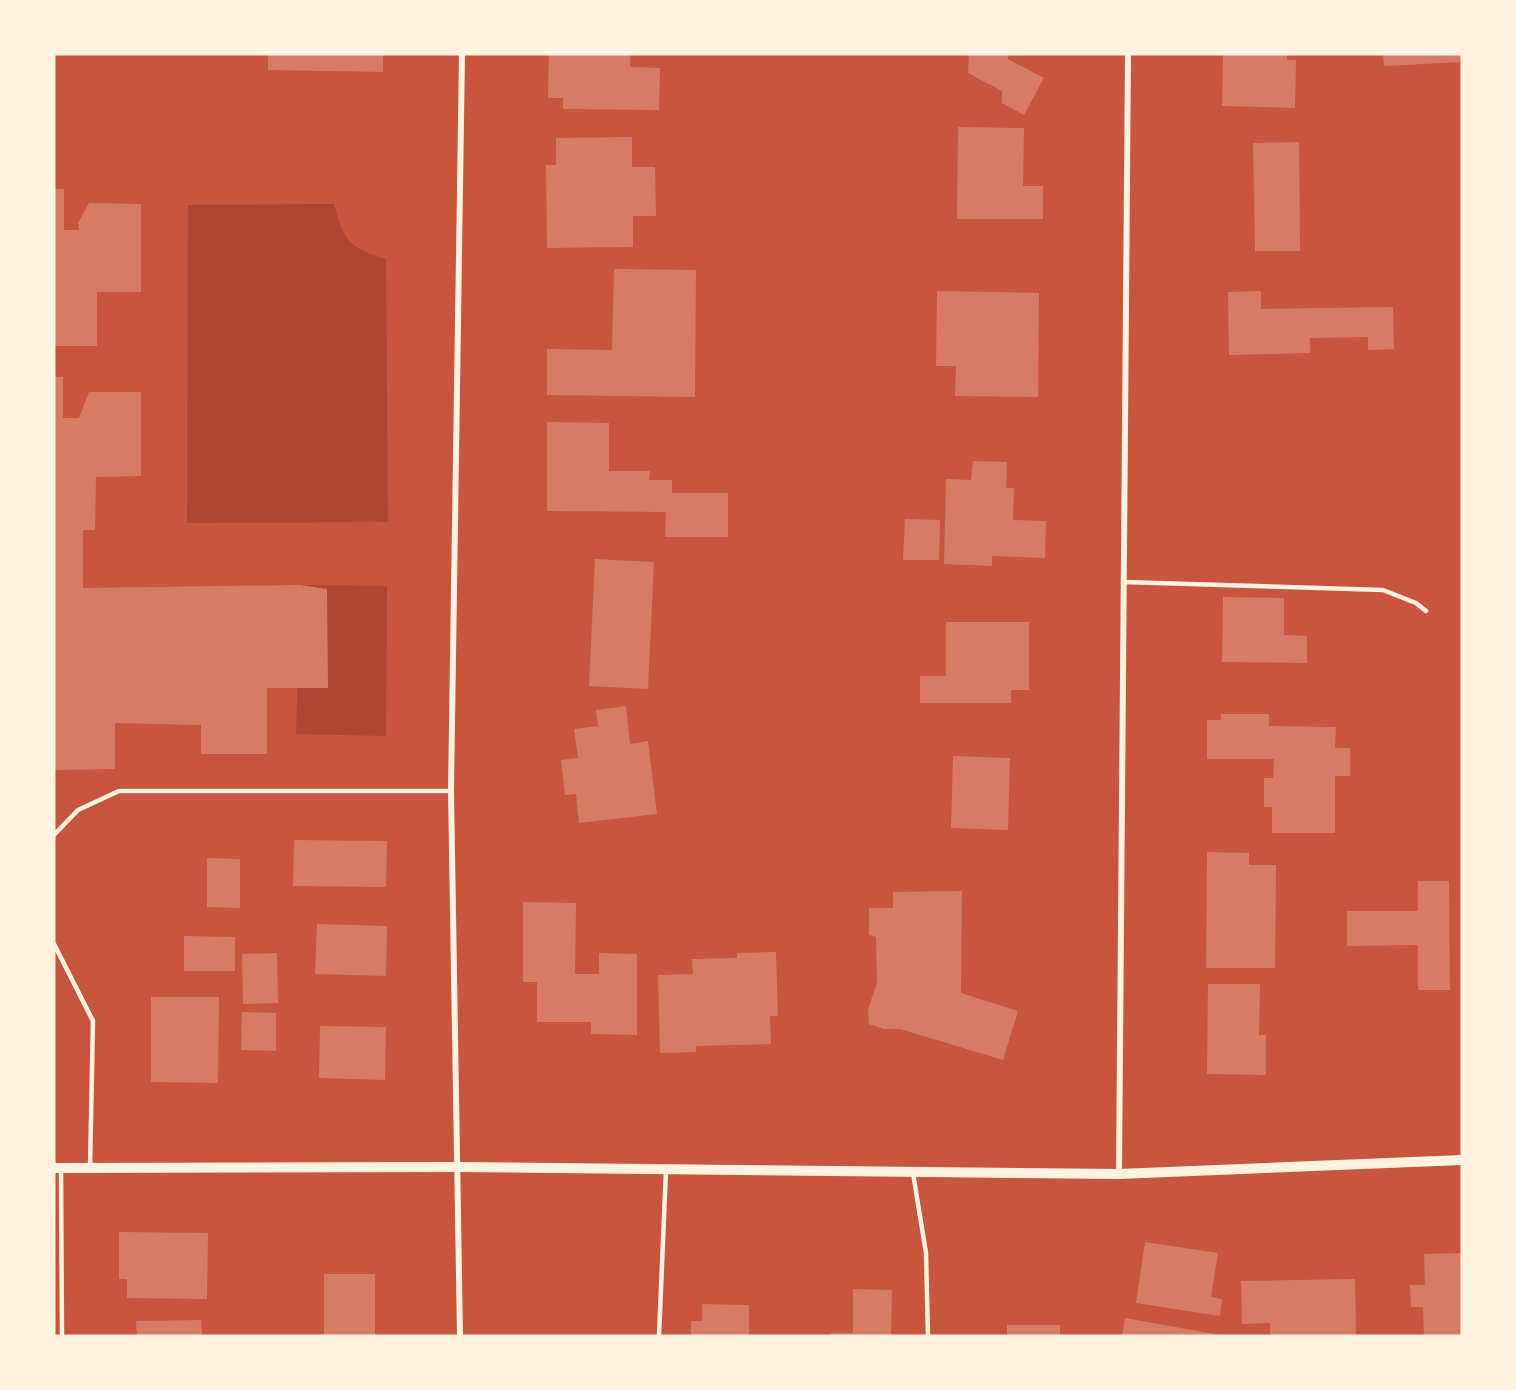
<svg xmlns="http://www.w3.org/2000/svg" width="1516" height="1390" viewBox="0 0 1516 1390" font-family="Karla,sans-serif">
	<rect width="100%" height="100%" fill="#c8553d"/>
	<g fill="#ae4732">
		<path d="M 334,204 C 344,241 349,248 386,259 L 388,522 L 187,523 L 188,205 Z"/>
		<path d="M 300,585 L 387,586 L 386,736 L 296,734 Z"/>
	</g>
	<g fill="#d67c66">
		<path d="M 289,54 L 383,54 L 383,72 L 268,70 L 268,55 Z"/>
		<path d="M 549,54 L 630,54 L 630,67 L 660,68 L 659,110 L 563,109 L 563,98 L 548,98 Z"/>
		<path d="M 969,54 L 1008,54 L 1008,59 L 1044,78 L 1024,115 L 1002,103 L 1002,91 L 968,73 Z"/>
		<path d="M 1223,54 L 1287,54 L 1287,60 L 1296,60 L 1295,108 L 1222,106 Z"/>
		<path d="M 1383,54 L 1462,54 L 1462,62 L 1384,66 Z"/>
		<path d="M 958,127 L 1024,128 L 1023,186 L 1043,186 L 1043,219 L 957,219 Z"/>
		<path d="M 632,137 L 632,167 L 655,167 L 656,216 L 633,216 L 633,247 L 547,248 L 546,165 L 556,165 L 556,138 Z"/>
		<path d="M 1299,142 L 1300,251 L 1255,251 L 1253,143 Z"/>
		<path d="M 54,189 L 64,189 L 64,230 L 79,230 L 78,223 L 89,203 L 141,204 L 141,292 L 97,292 L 97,346 L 54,346 Z"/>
		<path d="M 614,269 L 696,270 L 695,397 L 547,395 L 547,349 L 612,350 Z"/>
		<path d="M 937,291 L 1039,293 L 1038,397 L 955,396 L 956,366 L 936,366 Z"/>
		<path d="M 1261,291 L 1261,309 L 1393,307 L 1394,349 L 1368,350 L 1368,337 L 1310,338 L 1310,353 L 1229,355 L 1228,292 Z"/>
		<path d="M 54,377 L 63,377 L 63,418 L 79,418 L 89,392 L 141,392 L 141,476 L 96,477 L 95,530 L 83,530 L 83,588 L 300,585 L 327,589 L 328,688 L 267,688 L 267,754 L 201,754 L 201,725 L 115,723 L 115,769 L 54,770 Z"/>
		<path d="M 547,422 L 609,423 L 609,471 L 650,471 L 649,480 L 672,480 L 672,493 L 728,493 L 728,537 L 665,537 L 666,512 L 547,511 Z"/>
		<path d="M 973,461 L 1007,462 L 1006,488 L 1014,488 L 1013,520 L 1046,521 L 1045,558 L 992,556 L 992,566 L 944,564 L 946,479 L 971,480 Z"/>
		<path d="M 905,519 L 940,520 L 939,560 L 903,560 Z"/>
		<path d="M 595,559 L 654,562 L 648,689 L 589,686 Z"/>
		<path d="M 1223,597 L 1284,598 L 1284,635 L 1307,636 L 1307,663 L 1222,662 Z"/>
		<path d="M 946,622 L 1029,622 L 1029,690 L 1011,690 L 1011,703 L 920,703 L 920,676 L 946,676 Z"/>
		<path d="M 626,706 L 630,744 L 648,741 L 657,814 L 579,823 L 576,794 L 565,795 L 561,760 L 578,758 L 574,729 L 598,726 L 596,710 Z"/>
		<path d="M 1221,714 L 1269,714 L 1269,726 L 1336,727 L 1335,748 L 1350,748 L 1350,776 L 1335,776 L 1335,833 L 1272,833 L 1272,807 L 1264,807 L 1264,778 L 1273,778 L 1274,759 L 1207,759 L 1207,720 L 1221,720 Z"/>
		<path d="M 953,756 L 1010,758 L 1008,830 L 951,828 Z"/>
		<path d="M 294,840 L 387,841 L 386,887 L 293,886 Z"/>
		<path d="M 1207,852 L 1249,853 L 1249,865 L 1276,865 L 1275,968 L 1206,968 Z"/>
		<path d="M 207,858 L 240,859 L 240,908 L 207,907 Z"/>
		<path d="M 1418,881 L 1449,881 L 1450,990 L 1418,990 L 1418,945 L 1347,946 L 1347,911 L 1418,911 Z"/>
		<path d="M 962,891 L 961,993 L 1018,1011 L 1003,1060 L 900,1029 L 884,1029 L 869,1024 L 868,1009 L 877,983 L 876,937 L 869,935 L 869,908 L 893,908 L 893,892 Z"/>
		<path d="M 523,902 L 576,903 L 575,974 L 599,974 L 599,953 L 637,954 L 637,1035 L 591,1034 L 591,1022 L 537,1022 L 537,982 L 523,982 Z"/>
		<path d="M 317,924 L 387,926 L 386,976 L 315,974 Z"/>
		<path d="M 184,936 L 235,937 L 235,971 L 184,971 Z"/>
		<path d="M 776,952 L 778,1016 L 770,1016 L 771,1044 L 696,1046 L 696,1052 L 660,1053 L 658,975 L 693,974 L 692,959 L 737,958 L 737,953 Z"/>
		<path d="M 277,953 L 278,1003 L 243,1004 L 242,954 Z"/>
		<path d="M 1208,984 L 1260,984 L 1259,1035 L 1266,1035 L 1266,1075 L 1207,1074 Z"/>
		<path d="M 151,997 L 219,997 L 218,1083 L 151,1082 Z"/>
		<path d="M 242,1012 L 276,1013 L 276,1051 L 241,1050 Z"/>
		<path d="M 320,1026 L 386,1027 L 385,1080 L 319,1078 Z"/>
		<path d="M 119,1232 L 208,1233 L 207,1299 L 127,1298 L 127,1279 L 119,1279 Z"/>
		<path d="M 1145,1242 L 1218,1253 L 1211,1297 L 1222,1299 L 1220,1316 L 1136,1303 Z"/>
		<path d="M 1462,1253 L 1462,1336 L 1424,1336 L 1423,1307 L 1411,1307 L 1410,1285 L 1425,1285 L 1424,1254 Z"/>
		<rect x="324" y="1274" width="51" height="62"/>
		<path d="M 1355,1279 L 1356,1336 L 1270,1336 L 1270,1323 L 1242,1324 L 1241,1281 Z"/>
		<path d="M 853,1289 L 892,1290 L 891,1336 L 831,1336 L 831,1333 L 853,1333 Z"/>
		<path d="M 702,1304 L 749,1305 L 749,1336 L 691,1336 L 691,1321 L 702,1321 Z"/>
		<path d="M 1125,1318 L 1220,1335 L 1219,1336 L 1122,1336 Z"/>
		<path d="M 201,1320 L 202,1336 L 137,1336 L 136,1321 Z"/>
		<rect x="1007" y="1325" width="53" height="11"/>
	</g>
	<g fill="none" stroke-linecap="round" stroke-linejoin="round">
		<g stroke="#fff3e0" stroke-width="4.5">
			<path d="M 1123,582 L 1383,590 L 1416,603 L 1426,611"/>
			<path d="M 54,835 L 78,810 L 119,791 L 451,791"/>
			<path d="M 54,944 L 93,1021 L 90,1168"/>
			<path d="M 61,1168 L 62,1336"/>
			<path d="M 913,1173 L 926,1253 L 928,1336"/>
			<path d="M 659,1336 L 666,1170"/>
		</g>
		<g stroke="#fff3e0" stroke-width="6">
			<path d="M 1119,1174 L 1128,54"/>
			<path d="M 460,1336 L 451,791 L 462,54"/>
		</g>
		<path stroke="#fff3e0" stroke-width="10" d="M 54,1168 L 457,1167 L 1119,1174 L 1462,1160"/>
	</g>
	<rect width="1516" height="1390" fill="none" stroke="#fff3e0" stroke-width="111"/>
</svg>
